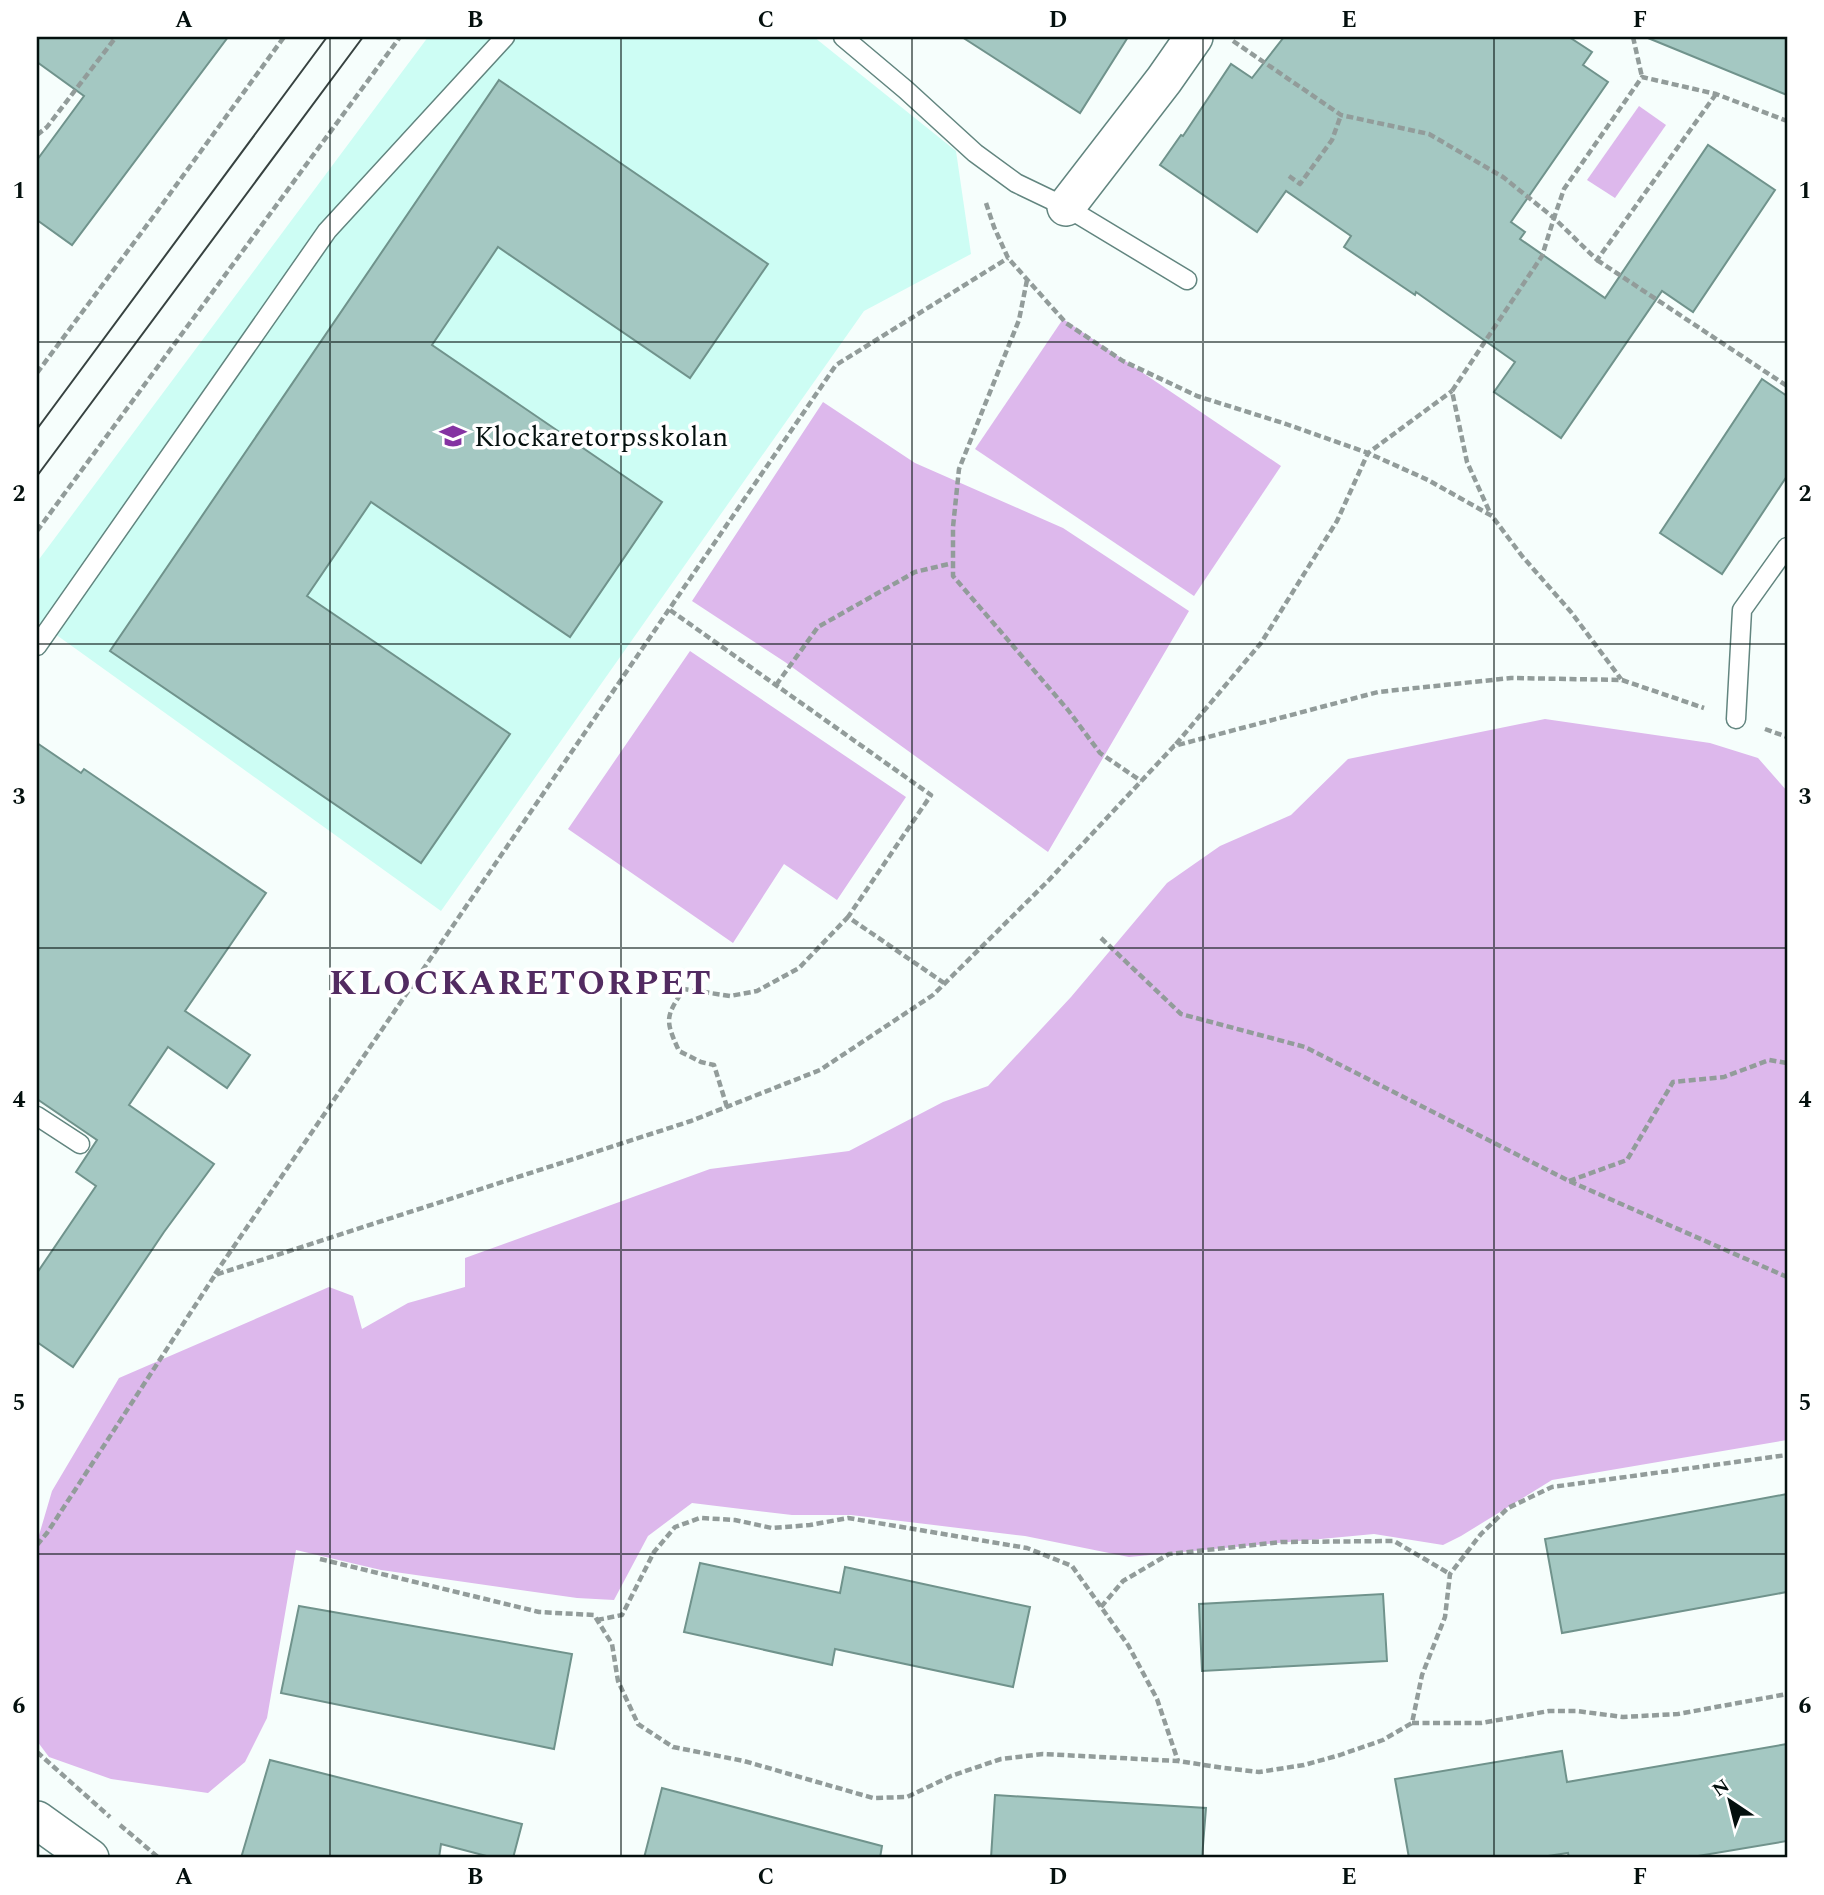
<svg xmlns="http://www.w3.org/2000/svg" width="1824" height="1895" viewBox="0 0 1824 1895" font-family="Spectral,serif">
	<rect width="100%" height="100%" fill="#f6fefc"/>
	<path fill="#cdfdf4" d="M 428,37 L 814,37 L 956,151 L 971,254 L 864,311 L 441,911 L 37,621 L 37,562 Z"/>
	<g fill="#ddb8ec">
		<path d="M 1639,106 L 1666,125 L 1615,198 L 1587,180 Z"/>
		<path d="M 1063,319 L 1281,466 L 1194,596 L 975,449 Z"/>
		<path d="M 823,402 L 915,463 L 1063,528 L 1189,611 L 1048,852 L 785,662 L 692,601 Z"/>
		<path d="M 690,651 L 906,797 L 837,900 L 784,864 L 733,943 L 568,829 Z"/>
		<path d="M 1545,719 L 1710,743 L 1758,758 L 1787,791 L 1787,1440 L 1552,1480 L 1461,1536 L 1443,1545 L 1374,1534 L 1129,1557 L 1025,1536 L 851,1515 L 792,1515 L 692,1503 L 648,1536 L 614,1600 L 577,1598 L 381,1570 L 296,1550 L 267,1718 L 245,1762 L 208,1793 L 111,1779 L 49,1757 L 37,1741 L 37,1542 L 52,1491 L 119,1378 L 329,1287 L 353,1296 L 362,1329 L 408,1303 L 465,1287 L 465,1258 L 710,1169 L 849,1151 L 943,1102 L 988,1086 L 1071,997 L 1167,883 L 1220,846 L 1291,815 L 1348,759 Z"/>
	</g>
	<g fill="#a4c8c2" stroke="#70938c" stroke-width="2">
		<path d="M 37,37 L 228,37 L 72,245 L 37,220 L 37,160 L 84,96 L 37,62 Z"/>
		<path d="M 962,37 L 1128,37 L 1080,113 Z"/>
		<path d="M 1284,37 L 1569,37 L 1592,52 L 1583,65 L 1608,82 L 1511,222 L 1525,232 L 1520,239 L 1605,298 L 1708,145 L 1775,190 L 1693,312 L 1662,291 L 1561,438 L 1494,392 L 1515,362 L 1416,292 L 1415,295 L 1344,247 L 1351,236 L 1286,191 L 1257,232 L 1160,165 L 1181,135 L 1183,136 L 1231,64 L 1252,78 Z"/>
		<path d="M 1648,37 L 1787,37 L 1787,95 L 1648,38 Z"/>
		<path d="M 499,80 L 768,264 L 690,378 L 498,247 L 432,345 L 662,502 L 570,637 L 371,502 L 307,596 L 510,734 L 421,863 L 110,651 Z"/>
		<path d="M 1762,379 L 1787,396 L 1787,476 L 1722,574 L 1660,533 Z"/>
		<path d="M 37,743 L 81,773 L 84,769 L 266,893 L 185,1011 L 250,1055 L 227,1088 L 168,1047 L 129,1105 L 214,1164 L 164,1232 L 73,1367 L 37,1342 L 37,1273 L 96,1186 L 76,1172 L 97,1140 L 37,1099 Z"/>
		<path d="M 1787,1494 L 1787,1592 L 1562,1633 L 1545,1539 Z"/>
		<path d="M 700,1563 L 840,1593 L 845,1567 L 1030,1607 L 1013,1687 L 835,1649 L 832,1665 L 684,1632 Z"/>
		<path d="M 1383,1594 L 1387,1661 L 1202,1671 L 1199,1604 Z"/>
		<path d="M 299,1606 L 572,1654 L 554,1749 L 281,1693 Z"/>
		<path d="M 1787,1744 L 1787,1841 L 1686,1858 L 1569,1858 L 1568,1853 L 1535,1858 L 1409,1858 L 1395,1779 L 1562,1751 L 1567,1782 Z"/>
		<path d="M 270,1760 L 522,1824 L 513,1858 L 494,1858 L 441,1844 L 439,1858 L 241,1858 Z"/>
		<path d="M 662,1788 L 882,1846 L 880,1858 L 644,1858 Z"/>
		<path d="M 995,1795 L 1206,1808 L 1202,1858 L 991,1858 Z"/>
	</g>
	<g fill="none" stroke-linecap="round" stroke-linejoin="round">
		<g stroke="#62857f" stroke-width="21">
			<g id="lane">
				<path d="M 843,37 L 906,90 L 975,153 L 1016,183 L 1066,207 L 1187,280"/>
				<path d="M 37,646 L 327,231 L 505,37"/>
				<path d="M 1736,719 L 1742,610 L 1787,547"/>
				<path d="M 37,1116 L 80,1144"/>
			</g>
		</g>
		<g stroke="#62857f" stroke-width="40">
			<g id="street">
				<path d="M 1066,207 L 1164,80 L 1194,37"/>
				<path d="M 37,1820 L 90,1858"/>
			</g>
		</g>
		<g stroke="#929c9a" stroke-width="4.5" stroke-dasharray="7 3.5" stroke-linecap="butt">
			<path d="M 1633,37 L 1642,77"/>
			<path d="M 1233,41 L 1341,115 L 1429,134 L 1503,177 L 1554,218 L 1542,256 L 1452,391 L 1467,462 L 1491,515"/>
			<path d="M 1716,94 L 1597,260 L 1554,218 L 1564,189 L 1642,77 L 1716,94 L 1787,121"/>
			<path d="M 37,135 L 47,127 L 116,37"/>
			<path d="M 1289,176 L 1300,184 L 1332,140 L 1341,115"/>
			<path d="M 986,203 L 994,227 L 1008,258 L 1066,323 L 1123,361 L 1197,396 L 1286,424 L 1368,453 L 1428,480 L 1492,516 L 1522,556 L 1571,612 L 1621,679"/>
			<path d="M 1597,260 L 1787,386"/>
			<path d="M 1027,280 L 1019,320 L 959,469 L 953,527 L 953,576 L 1068,710 L 1100,753 L 1141,781"/>
			<path d="M 37,373 L 153,217 L 284,37"/>
			<path d="M 37,531 L 400,37"/>
			<path d="M 670,610 L 931,795 L 848,917 L 944,983"/>
			<path d="M 776,685 L 818,627 L 915,572 L 953,563"/>
			<path d="M 1765,729 L 1787,737"/>
			<path d="M 1176,744 L 1261,643 L 1337,521 L 1368,453 L 1452,391"/>
			<path d="M 1101,938 L 1181,1014 L 1305,1047 L 1569,1181 L 1787,1277"/>
			<path d="M 727,1107 L 714,1065 L 701,1062 L 679,1051 C 665,1020 665,1017 684,989 L 730,996 L 757,991 L 799,968 L 848,917"/>
			<path d="M 1569,1181 L 1627,1160 L 1673,1082 L 1724,1077 L 1769,1060 L 1787,1063"/>
			<path d="M 215,1274 L 836,365 L 1008,258"/>
			<path d="M 37,1545 L 47,1533 L 215,1275 L 691,1121 L 820,1070 L 933,995 L 1048,881 L 1174,746 L 1378,692 L 1511,678 L 1622,680 L 1704,708"/>
			<path d="M 320,1559 L 539,1612 L 594,1615 L 612,1644 L 618,1681 L 638,1724 L 673,1747 L 744,1761 L 873,1798 L 907,1797 L 951,1776 L 1001,1759 L 1043,1754 L 1178,1761 L 1224,1768 L 1259,1772 L 1304,1765 L 1340,1755 L 1383,1740 L 1412,1723 L 1422,1675 L 1445,1617 L 1450,1574 L 1481,1534 L 1508,1508 L 1552,1487 L 1787,1455"/>
			<path d="M 1101,1607 L 1123,1581 L 1169,1554 L 1281,1542 L 1394,1541 L 1450,1574"/>
			<path d="M 597,1620 L 622,1615 L 654,1552 L 675,1527 L 700,1518 L 735,1520 L 772,1528 L 810,1525 L 848,1518 L 1027,1548 L 1072,1566 L 1128,1645 L 1157,1699 L 1178,1761"/>
			<path d="M 1412,1723 L 1481,1723 L 1549,1711 L 1577,1711 L 1623,1717 L 1678,1714 L 1787,1694"/>
			<path d="M 37,1752 L 110,1817"/>
			<path d="M 120,1825 L 159,1858"/>
		</g>
		<use href="#lane" stroke="#fff" stroke-width="18"/>
		<use href="#street" stroke="#fff" stroke-width="37"/>
		<g stroke="#374240" stroke-width="2">
			<path d="M 37,429 L 327,37"/>
			<path d="M 37,476 L 363,37"/>
		</g>
	</g>
	<path fill="none" stroke="#04100e" stroke-width="2" stroke-opacity="0.55" d="M 330,37 L 330,1858M 621,37 L 621,1858M 912,37 L 912,1858M 1203,37 L 1203,1858M 1494,37 L 1494,1858M 37,342 L 1787,342M 37,644 L 1787,644M 37,948 L 1787,948M 37,1250 L 1787,1250M 37,1554 L 1787,1554"/>
	<defs>
		<g id="school-bare" transform="scale(2.1)"><path d="M0-5L7-2L0 1L-7-2ZM-4 1L0 2.5L4 1V4Q0 6-4 4Z" fill="#8433a2" stroke="#fff" stroke-width="2.5" paint-order="stroke"/></g>
	</defs>
	<g fill-rule="evenodd">
		<use href="#school-bare" x="453" y="436"/>
	</g>
	<g text-anchor="middle" stroke-width="7" stroke-linejoin="round" paint-order="stroke">
		<g font-size="28" fill="#04100e" stroke="#fff" text-anchor="start">
			<text x="474" y="446">Klockaretorpsskolan</text>
		</g>
		<g font-size="35" font-weight="bold" letter-spacing="2" fill="#522b61" stroke="#fff">
			<text x="521" y="994">KLOCKARETORPET</text>
		</g>
	</g>
	<rect width="1824" height="1895" fill="none" stroke="#ffffff" stroke-width="77"/>
	<g transform="translate(1730 1801) rotate(325)" stroke="#ffffff" stroke-width="5" paint-order="stroke">
	<path d="M0-5L12 26L0 18L-12 26Z" fill="#04100e"/>
	<text y="-10" font-size="19" font-weight="bold" text-anchor="middle" fill="#04100e">N</text>
	</g>
	<rect x="38" y="38" width="1748" height="1818" fill="none" stroke="#04100e" stroke-width="2.5"/>
	<g font-size="23" text-anchor="middle" font-weight="bold" fill="#04100e">
		<text x="184" y="27">A</text>
		<text x="475" y="27">B</text>
		<text x="766" y="27">C</text>
		<text x="1058" y="27">D</text>
		<text x="1349" y="27">E</text>
		<text x="1640" y="27">F</text>
		<text x="19" y="198">1</text>
		<text x="1805" y="198">1</text>
		<text x="19" y="501">2</text>
		<text x="1805" y="501">2</text>
		<text x="19" y="804">3</text>
		<text x="1805" y="804">3</text>
		<text x="19" y="1107">4</text>
		<text x="1805" y="1107">4</text>
		<text x="19" y="1410">5</text>
		<text x="1805" y="1410">5</text>
		<text x="19" y="1713">6</text>
		<text x="1805" y="1713">6</text>
		<text x="184" y="1884">A</text>
		<text x="475" y="1884">B</text>
		<text x="766" y="1884">C</text>
		<text x="1058" y="1884">D</text>
		<text x="1349" y="1884">E</text>
		<text x="1640" y="1884">F</text>
	</g>
</svg>
